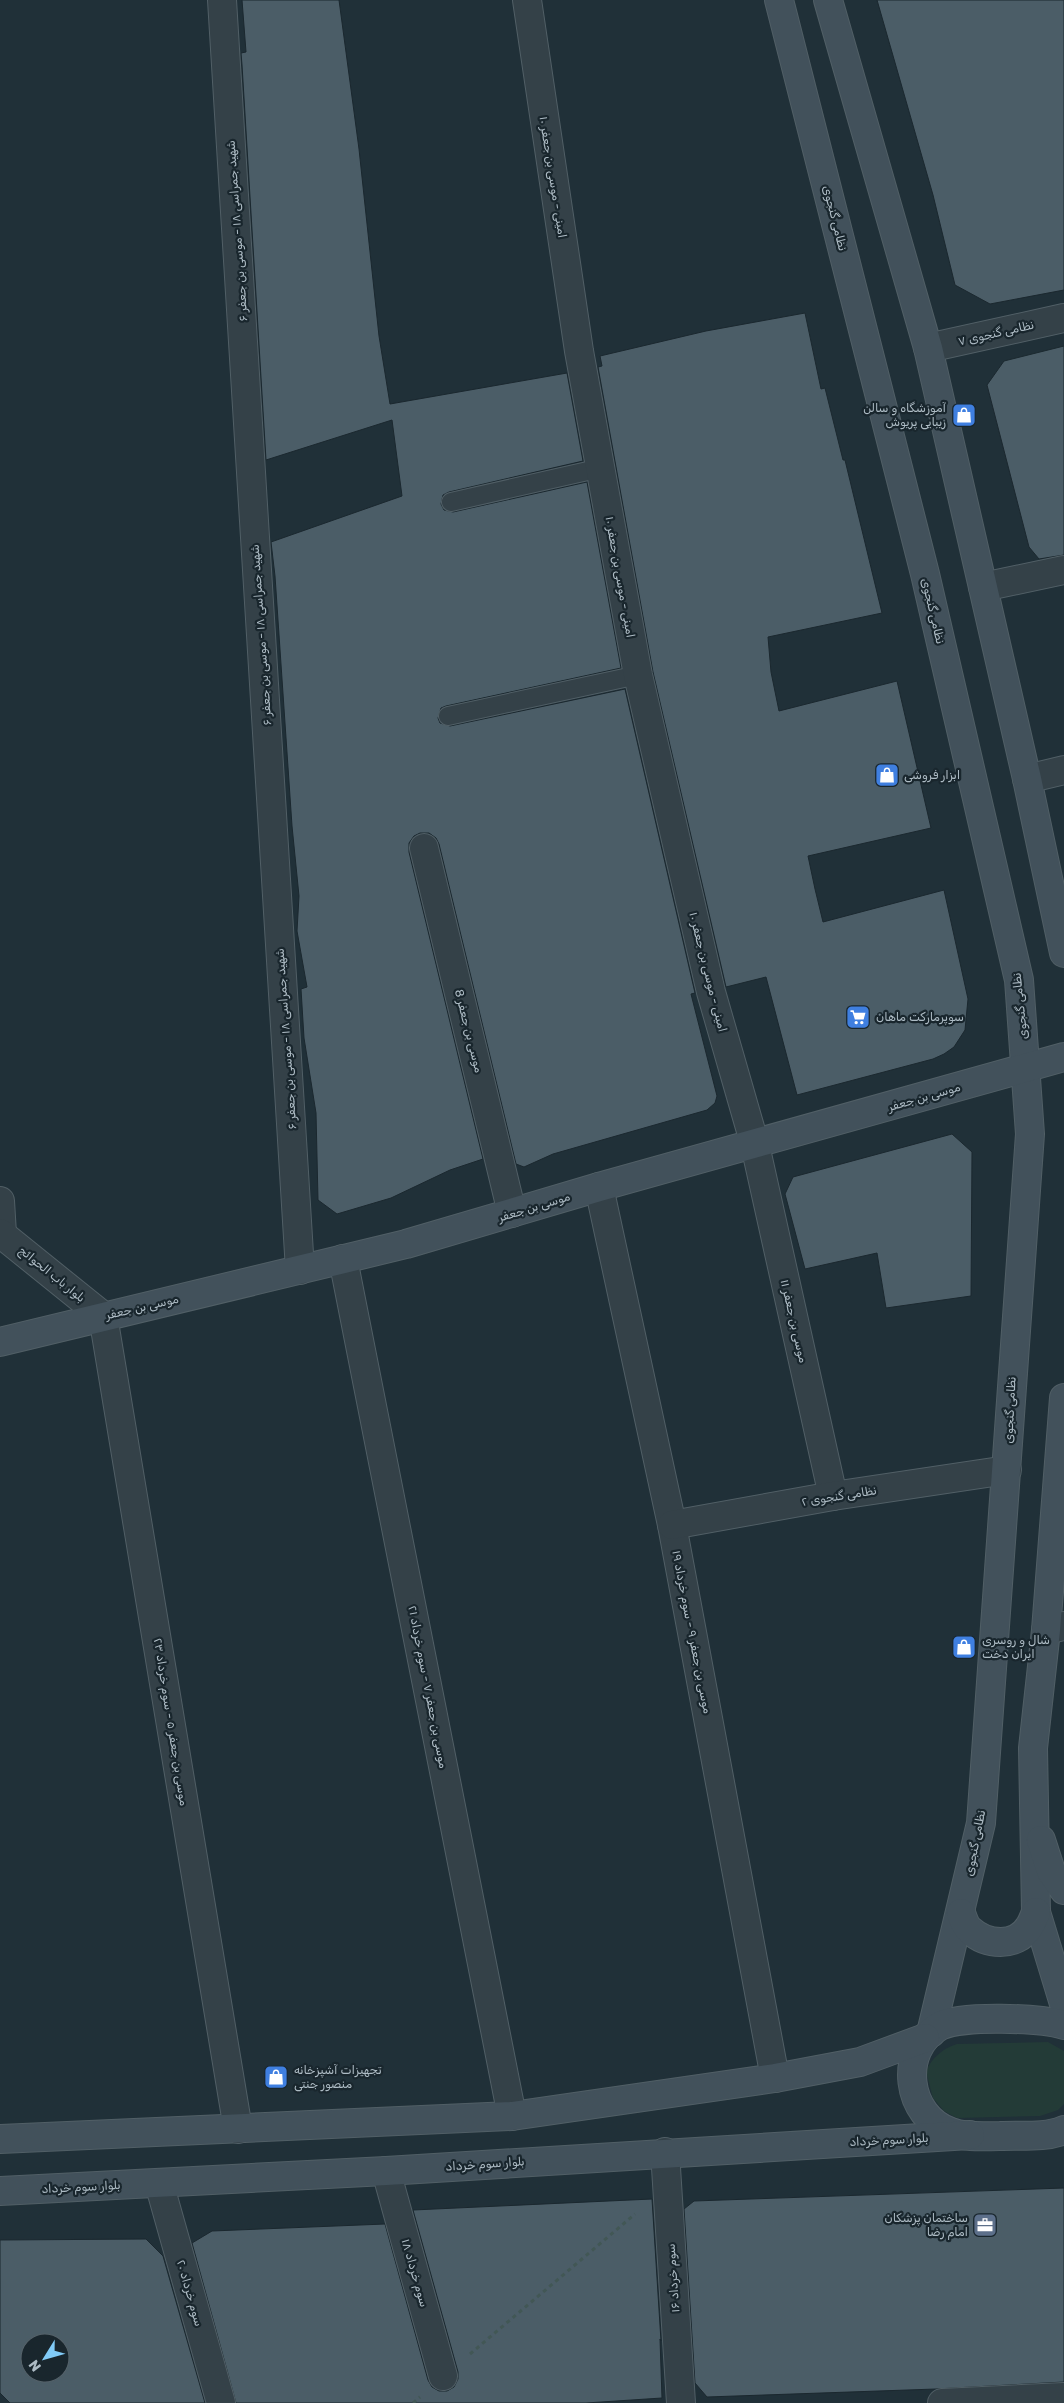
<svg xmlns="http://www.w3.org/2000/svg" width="1064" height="2403" viewBox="0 0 1064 2403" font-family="Rubik,Cairo,sans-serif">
	<rect width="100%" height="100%" fill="#203038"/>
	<path fill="#233b37" d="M 1048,2042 L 1064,2051 L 1064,2104 L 1058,2110 L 1040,2116 L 957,2118 L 944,2111 L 933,2098 L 926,2071 C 933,2057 942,2049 957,2044 Z"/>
	<g fill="#4b5d67" stroke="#1b282f" fill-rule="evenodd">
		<path d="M 242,0 L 339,0 L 359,149 L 379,336 L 390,404 L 567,373 L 583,461 L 449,492 L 443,495 L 441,504 L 444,510 L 453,512 L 587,482 L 621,668 L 446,706 L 441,708 L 438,718 L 440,723 L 450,726 L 625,689 L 695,993 L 691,994 L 717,1096 L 715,1103 L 707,1110 L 553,1154 L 524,1167 L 516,1164 L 439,844 L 436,838 L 429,833 L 420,833 L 414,836 L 409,843 L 409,852 L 483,1159 L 450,1170 L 391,1198 L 337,1214 L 318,1200 L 316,1113 L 304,1038 L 301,989 L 307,987 L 297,931 L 299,896 L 292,826 L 275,576 L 271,542 L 402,496 L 392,420 L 266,460 L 242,65 L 241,53 L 246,52 Z"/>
		<path d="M 877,0 L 1064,0 L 1064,290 L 990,304 L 955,285 L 933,195 Z"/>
		<path d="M 805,313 L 821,389 L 825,388 L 843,460 L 845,460 L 882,613 L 768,637 L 771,672 L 779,711 L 897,681 L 931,828 L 808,856 L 815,889 L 823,922 L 944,890 L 968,999 L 965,1030 L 954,1047 L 944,1054 L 933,1059 L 797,1095 L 766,977 L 726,987 L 653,672 L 598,367 L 602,366 L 600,356 L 706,331 Z"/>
		<path d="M 1064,346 L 1064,555 L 1039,559 L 1029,547 L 987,385 L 1004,361 Z"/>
		<path d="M 952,1134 L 972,1152 L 971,1296 L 886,1308 L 877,1253 L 805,1269 L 785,1194 L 793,1177 Z"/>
		<path d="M 1064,2188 L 1064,2382 L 936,2389 L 707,2397 L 695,2383 L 684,2209 L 694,2201 Z"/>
		<path d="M 652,2199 L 661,2341 L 660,2339 L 662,2398 L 586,2403 L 236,2403 L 192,2243 L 212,2231 L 385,2224 L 428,2380 L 432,2387 L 439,2391 L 447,2391 L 454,2387 L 458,2379 L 458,2372 L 413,2210 Z"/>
		<path d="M 146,2239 L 163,2256 L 205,2403 L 10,2403 L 0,2393 L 0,2240 ZM 30,2343 L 60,2343 L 60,2373 L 30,2373 Z"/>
	</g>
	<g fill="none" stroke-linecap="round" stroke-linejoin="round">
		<g stroke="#515f66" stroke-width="20">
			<g id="lane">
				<path d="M 451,502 L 601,468"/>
				<path d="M 448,716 L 638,675"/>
			</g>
		</g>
		<g stroke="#515f66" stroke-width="30">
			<g id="street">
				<path d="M 222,0 L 300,1270"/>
				<path d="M 527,0 L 579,351 L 638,675 L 711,992 L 755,1145 L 833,1496"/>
				<path d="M 928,348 L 1064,318"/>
				<path d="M 983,587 L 1064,570"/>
				<path d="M 1027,779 L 1064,770"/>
				<path d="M 424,848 L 512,1213"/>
				<path d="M 599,1187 L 672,1525 L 775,2078"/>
				<path d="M 0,1201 L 2,1234"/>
				<path d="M 0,1233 L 103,1316 L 238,2129"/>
				<path d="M 343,1259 L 512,2116"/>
				<path d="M 672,1525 L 833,1496 L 1007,1470"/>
				<path d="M 1046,1630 L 1064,1626"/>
				<path d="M 665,2152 L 681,2403"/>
				<path d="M 386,2171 L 443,2376"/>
				<path d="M 159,2183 L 221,2403"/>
				<path d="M 942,2403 L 1064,2397"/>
			</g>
		</g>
		<g stroke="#515f66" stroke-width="30">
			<g id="secondary">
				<path d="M 779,0 L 925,574 L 1019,980 L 1030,1134 L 981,1823 L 931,2033"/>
				<path d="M 828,0 L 928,348 L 1027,779 L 1064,953"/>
				<path d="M 0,1342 L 406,1244 L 599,1187 L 1064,1057"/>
				<path d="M 1064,1398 L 1046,1630 L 1033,1748 L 1036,1912 L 1064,2004"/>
				<path d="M 1041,1840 L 1051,1871 L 1064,1890"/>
				<path d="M 961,1913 C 963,1918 965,1926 970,1930 C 986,1945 1016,1948 1029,1927 C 1032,1923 1034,1917 1036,1912"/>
				<path d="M 1064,2025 C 1041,2018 961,2015 940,2026 C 897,2050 906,2117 951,2132 C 966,2138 985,2136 1000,2136 C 1022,2135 1045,2138 1064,2130"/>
				<path d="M 0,2139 L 512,2116 L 775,2078 L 860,2062 L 925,2038"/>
				<path d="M 0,2191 L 386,2171 L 970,2135"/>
			</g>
		</g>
		<g stroke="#425755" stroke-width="3" stroke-dasharray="4 4" stroke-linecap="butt">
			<path d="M 470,2354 L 635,2214"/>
			<path d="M 413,2403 L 420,2397"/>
		</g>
		<use href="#lane" stroke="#344148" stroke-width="18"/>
		<use href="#street" stroke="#344148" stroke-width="28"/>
		<use href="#secondary" stroke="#42515b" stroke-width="28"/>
	</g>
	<defs>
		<g id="shop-square" transform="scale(1.25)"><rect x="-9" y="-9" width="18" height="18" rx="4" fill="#3f7fe0" stroke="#19262d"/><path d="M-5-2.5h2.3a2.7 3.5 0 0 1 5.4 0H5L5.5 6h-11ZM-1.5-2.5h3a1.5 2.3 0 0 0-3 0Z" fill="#fff"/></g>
		<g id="supermarket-square" transform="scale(1.25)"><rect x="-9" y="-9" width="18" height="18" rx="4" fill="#3f7fe0" stroke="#19262d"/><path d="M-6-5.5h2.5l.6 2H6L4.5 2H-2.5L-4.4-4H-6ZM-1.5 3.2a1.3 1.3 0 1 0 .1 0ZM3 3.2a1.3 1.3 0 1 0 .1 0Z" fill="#fff"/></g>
		<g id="office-square" transform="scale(1.25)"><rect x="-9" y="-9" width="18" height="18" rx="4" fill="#5c6f8a" stroke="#19262d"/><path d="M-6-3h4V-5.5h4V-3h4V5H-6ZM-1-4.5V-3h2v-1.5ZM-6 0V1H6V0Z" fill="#fff"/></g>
	</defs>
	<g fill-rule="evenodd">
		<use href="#shop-square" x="964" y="415"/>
		<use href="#shop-square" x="887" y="775"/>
		<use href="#supermarket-square" x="858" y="1017"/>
		<use href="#shop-square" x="964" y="1647"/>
		<use href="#shop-square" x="276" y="2077"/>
		<use href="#office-square" x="985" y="2225"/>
	</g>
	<g text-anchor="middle" stroke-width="4.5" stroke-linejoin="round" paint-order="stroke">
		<g font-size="12" fill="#aebcc5" stroke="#19262d">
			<text transform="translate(553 177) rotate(81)" y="4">امینی - موسی بن جعفر ۱۰</text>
			<text transform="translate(835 218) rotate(76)" y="4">نظامی گنجوی</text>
			<text transform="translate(237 231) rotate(-94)" y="4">شهید جمراسی ۱۸ - موسی بن جعفر ۶</text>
			<text transform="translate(996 333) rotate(-13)" y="4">نظامی گنجوی ۷</text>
			<text transform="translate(620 577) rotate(80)" y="4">امینی - موسی بن جعفر ۱۰</text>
			<text transform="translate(933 611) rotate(77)" y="4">نظامی گنجوی</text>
			<text transform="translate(261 635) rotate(-94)" y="4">شهید جمراسی ۱۸ - موسی بن جعفر ۶</text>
			<text transform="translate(708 972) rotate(76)" y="4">امینی - موسی بن جعفر ۱۰</text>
			<text transform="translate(1020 1006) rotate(-96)" y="4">نظامی گنجوی</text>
			<text transform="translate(469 1031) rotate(76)" y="4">موسی بن جعفر 8</text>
			<text transform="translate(286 1039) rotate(-94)" y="4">شهید جمراسی ۱۸ - موسی بن جعفر ۶</text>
			<text transform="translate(924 1097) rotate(-16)" y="4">موسی بن جعفر</text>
			<text transform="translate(534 1207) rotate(-17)" y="4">موسی بن جعفر</text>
			<text transform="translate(52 1274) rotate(39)" y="4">بلوار باب الحوائج</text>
			<text transform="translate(142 1307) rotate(-13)" y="4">موسی بن جعفر</text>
			<text transform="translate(794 1321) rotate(77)" y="4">موسی بن جعفر ۱۱</text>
			<text transform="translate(1010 1410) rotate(-87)" y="4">نظامی گنجوی</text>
			<text transform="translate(839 1496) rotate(-9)" y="4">نظامی گنجوی ۲</text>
			<text transform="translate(692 1632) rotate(79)" y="4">موسی بن جعفر ۹ - سوم خرداد ۱۹</text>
			<text transform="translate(428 1687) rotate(79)" y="4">موسی بن جعفر ۷ - سوم خرداد ۲۱</text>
			<text transform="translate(171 1722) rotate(81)" y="4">موسی بن جعفر ۵ - سوم خرداد ۲۳</text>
			<text transform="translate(975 1843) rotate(-79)" y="4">نظامی گنجوی</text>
			<text transform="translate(889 2140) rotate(-3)" y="4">بلوار سوم خرداد</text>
			<text transform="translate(485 2164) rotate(-4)" y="4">بلوار سوم خرداد</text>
			<text transform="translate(81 2187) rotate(-3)" y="4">بلوار سوم خرداد</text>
			<text transform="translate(415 2273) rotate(74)" y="4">سوم خرداد ۱۸</text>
			<text transform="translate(673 2278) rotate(-94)" y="4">سوم خرداد ۱۶</text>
			<text transform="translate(190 2293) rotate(74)" y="4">سوم خرداد ۲۰</text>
		</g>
		<g font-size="12" fill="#aebcc5" stroke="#19262d" text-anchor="start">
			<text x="946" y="412" text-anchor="end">آموزشگاه و سالن<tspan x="946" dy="14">زیبایی پریوش</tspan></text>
			<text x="904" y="779">ابزار فروشی</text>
			<text x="876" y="1021">سوپرمارکت ماهان</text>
			<text x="982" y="1644">شال و روسری<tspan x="982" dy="14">ایران دخت</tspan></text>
			<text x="294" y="2074">تجهیزات آشپزخانه<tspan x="294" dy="14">منصور جنتی</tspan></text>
			<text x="968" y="2222" text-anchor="end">ساختمان پزشکان<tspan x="968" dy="14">امام رضا</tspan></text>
		</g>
	</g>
	<g transform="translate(45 2358) rotate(233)"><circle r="24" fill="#19262d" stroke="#55626a"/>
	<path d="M0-4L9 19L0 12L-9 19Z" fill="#81cbf7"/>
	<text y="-8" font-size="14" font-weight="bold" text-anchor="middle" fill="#aebcc5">N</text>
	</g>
</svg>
